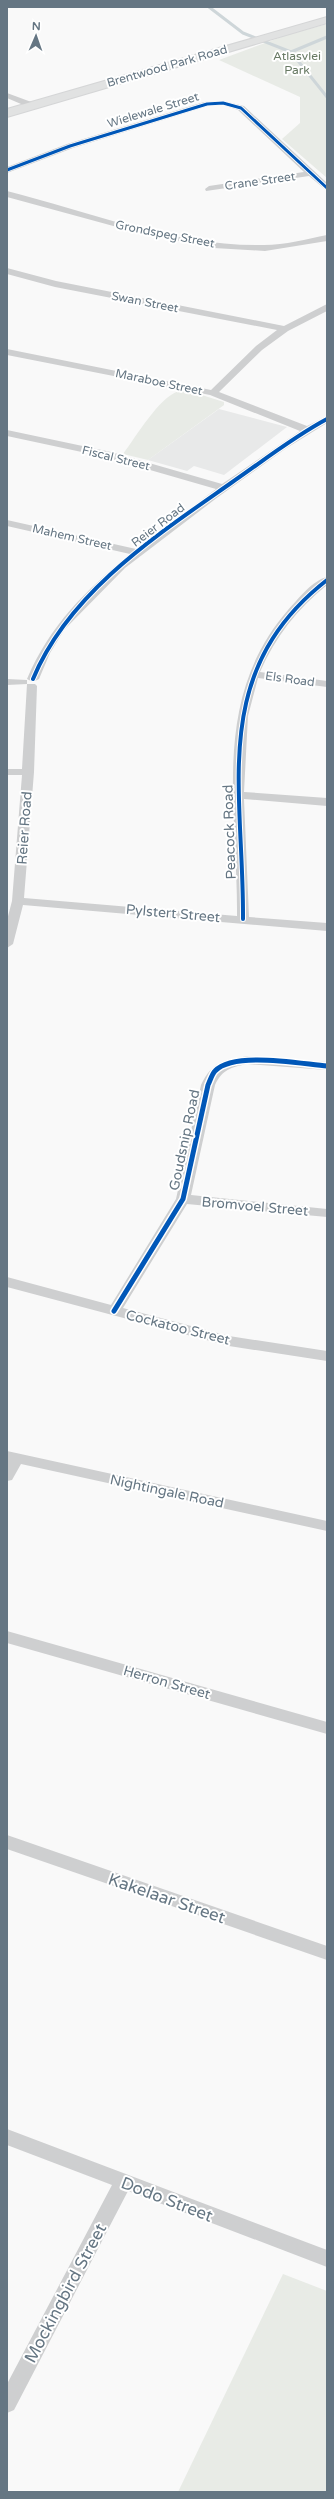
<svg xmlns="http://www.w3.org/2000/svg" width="334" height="2499" viewBox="0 0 334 2499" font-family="'Varela Round',sans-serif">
	<rect width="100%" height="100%" fill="#f9f9f9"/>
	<path fill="#e8e9e9" d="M 219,409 L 287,427 L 224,475 L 194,466 L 187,471 L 148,460 Z"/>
	<g fill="#e8ebe6">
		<path d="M 327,24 L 327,178 L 282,139 L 300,123 L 300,97 L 219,60 L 284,36 Z"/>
		<path d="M 179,391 L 189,391 L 224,402 L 224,405 L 148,460 L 123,454 C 136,437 159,397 179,391 Z"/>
		<path d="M 283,2274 L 327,2291 L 327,2492 L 178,2492 Z"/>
	</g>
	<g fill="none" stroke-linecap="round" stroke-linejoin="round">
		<g stroke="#ced6d9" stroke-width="3">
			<path d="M 209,7 L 243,33 L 291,52 L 327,97"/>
			<path d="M 291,52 L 327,37"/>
		</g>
		<g stroke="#d5d6d7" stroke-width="2">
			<path id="secondary" d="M 327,17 L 327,23 L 7,117 L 7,109 Z"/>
		</g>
		<g fill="#cecfd0" fill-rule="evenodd">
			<path d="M 7,93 L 34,103 L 35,105 L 28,107 L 7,98 Z"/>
			<path d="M 223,101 L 244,106 L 327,183 L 327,191 L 309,176 L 206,191 L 205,189 L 209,186 L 304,172 L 238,110 L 223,105 L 208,106 L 73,148 L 7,173 L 7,167 L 67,144 L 204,102 Z"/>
			<path d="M 7,191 C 90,212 177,247 264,245 C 285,245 307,239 327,235 L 327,241 L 265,251 L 214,248 L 139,233 L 7,197 Z"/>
			<path d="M 7,268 L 56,281 L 284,326 L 327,304 L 327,311 L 288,331 L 262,350 L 219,392 L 307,426 L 327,416 L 327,423 L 285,449 L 218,497 L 125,568 L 64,630 L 50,653 L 39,679 L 33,682 L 27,679 C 50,625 86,590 130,554 L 7,526 L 7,520 L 136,549 L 216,489 L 105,457 L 7,436 L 7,430 L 111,452 L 222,484 L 300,431 L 210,395 L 7,355 L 7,349 L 211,390 L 256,346 L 277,330 L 55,287 L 7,274 Z"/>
			<path d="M 327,577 L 327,585 C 298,608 275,637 260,672 L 327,681 L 327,687 L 258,678 L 248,716 L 244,792 L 327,798 L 327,806 L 244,799 L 249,917 L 327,923 L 327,931 L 23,905 L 13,944 L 7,948 L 7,920 L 12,901 L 22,775 L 7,775 L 7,769 L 22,769 L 27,684 L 7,685 L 7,679 L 27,680 L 27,684 L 35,684 L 37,686 L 34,772 L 24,898 L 237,916 C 238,808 210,700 288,610 C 298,599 313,580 327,577 Z"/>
			<path d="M 247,1056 L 327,1062 L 327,1070 L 247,1064 C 231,1067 222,1070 215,1085 L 191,1195 L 327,1209 L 327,1217 L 187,1204 L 123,1308 L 229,1336 L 327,1351 L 327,1361 L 229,1346 L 7,1287 L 7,1277 L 111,1305 L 176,1199 L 201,1085 C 213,1061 222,1061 247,1056 Z"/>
			<path d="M 7,1451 L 327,1521 L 327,1531 L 21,1464 L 12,1480 L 7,1481 Z"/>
			<path d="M 7,1631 L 327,1722 L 327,1734 L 7,1643 Z"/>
			<path d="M 7,1835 L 327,1946 L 327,1960 L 7,1849 Z"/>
			<path d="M 7,2129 L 327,2250 L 327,2267 L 128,2191 L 14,2410 L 7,2413 L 7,2384 L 112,2185 L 7,2145 Z"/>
		</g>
		<use href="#secondary" fill="#e1e2e2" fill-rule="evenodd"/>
		<g stroke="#fff" stroke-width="4.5">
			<path id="cycleway-far2" d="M 7,170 L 70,146 L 207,104 L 223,103 L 241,108 L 327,188"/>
		</g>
		<g stroke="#fff" stroke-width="6">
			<g id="cycleway-far1">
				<path d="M 33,679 C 69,592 157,535 231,483 C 263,461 293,437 327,419"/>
				<path d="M 243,919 C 244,789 208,673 327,580"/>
			</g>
		</g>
		<g stroke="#fff" stroke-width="8">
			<path id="cycleway" d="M 114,1311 L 183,1199 L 208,1085 C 210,1081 212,1074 215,1071 C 234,1051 301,1064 327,1066"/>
		</g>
		<use href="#cycleway-far2" stroke="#0057b8" stroke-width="3"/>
		<use href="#cycleway-far1" stroke="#0057b8" stroke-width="4"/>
		<use href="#cycleway" stroke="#0057b8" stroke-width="5"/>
	</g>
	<g text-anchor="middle" stroke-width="4" stroke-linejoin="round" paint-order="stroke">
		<g font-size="12" fill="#687a64" stroke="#fff">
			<text x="297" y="60">Atlasvlei<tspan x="297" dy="14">Park</tspan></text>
		</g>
		<g font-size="12" fill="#657683" stroke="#fff">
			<text transform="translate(167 66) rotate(-16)" y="4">Brentwood Park Road</text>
			<text transform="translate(153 110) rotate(-17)" y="4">Wielewale Street</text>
			<text transform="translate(260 181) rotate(-8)" y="4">Crane Street</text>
			<text transform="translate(165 234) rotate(11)" y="4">Grondspeg Street</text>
			<text transform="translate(145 302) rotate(11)" y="4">Swan Street</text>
			<text transform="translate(159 382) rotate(12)" y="4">Maraboe Street</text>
			<text transform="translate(116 458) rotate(14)" y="4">Fiscal Street</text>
			<text transform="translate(158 525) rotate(-37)" y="4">Reier Road</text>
			<text transform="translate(72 537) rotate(13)" y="4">Mahem Street</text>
			<text transform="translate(290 679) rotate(8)" y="4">Els Road</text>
		</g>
		<g font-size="14" fill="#657683" stroke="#fff">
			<text transform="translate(24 828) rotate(-86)" y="5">Reier Road</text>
			<text transform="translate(229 832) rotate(-92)" y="5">Peacock Road</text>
			<text transform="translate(173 913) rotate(5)" y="5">Pylstert Street</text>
			<text transform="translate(184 1140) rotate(-78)" y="5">Goudsnip Road</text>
			<text transform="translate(255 1206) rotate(5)" y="5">Bromvoel Street</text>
			<text transform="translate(178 1327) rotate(14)" y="5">Cockatoo Street</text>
			<text transform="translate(167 1491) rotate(12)" y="5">Nightingale Road</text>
			<text transform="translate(167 1682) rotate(16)" y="5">Herron Street</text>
		</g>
		<g font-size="17" fill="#657683" stroke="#fff">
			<text transform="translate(167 1898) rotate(19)" y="6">Kakelaar Street</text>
			<text transform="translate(167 2199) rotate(21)" y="6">Dodo Street</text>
			<text transform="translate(65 2293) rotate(-62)" y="6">Mockingbird Street</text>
		</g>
	</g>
	<rect width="334" height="2499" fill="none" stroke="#657683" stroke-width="16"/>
	<g transform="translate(36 36) rotate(2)" stroke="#ffffff" stroke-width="3" paint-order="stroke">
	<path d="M0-3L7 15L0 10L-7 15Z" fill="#657683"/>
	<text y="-6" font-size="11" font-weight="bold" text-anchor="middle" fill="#657683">N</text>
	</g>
</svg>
